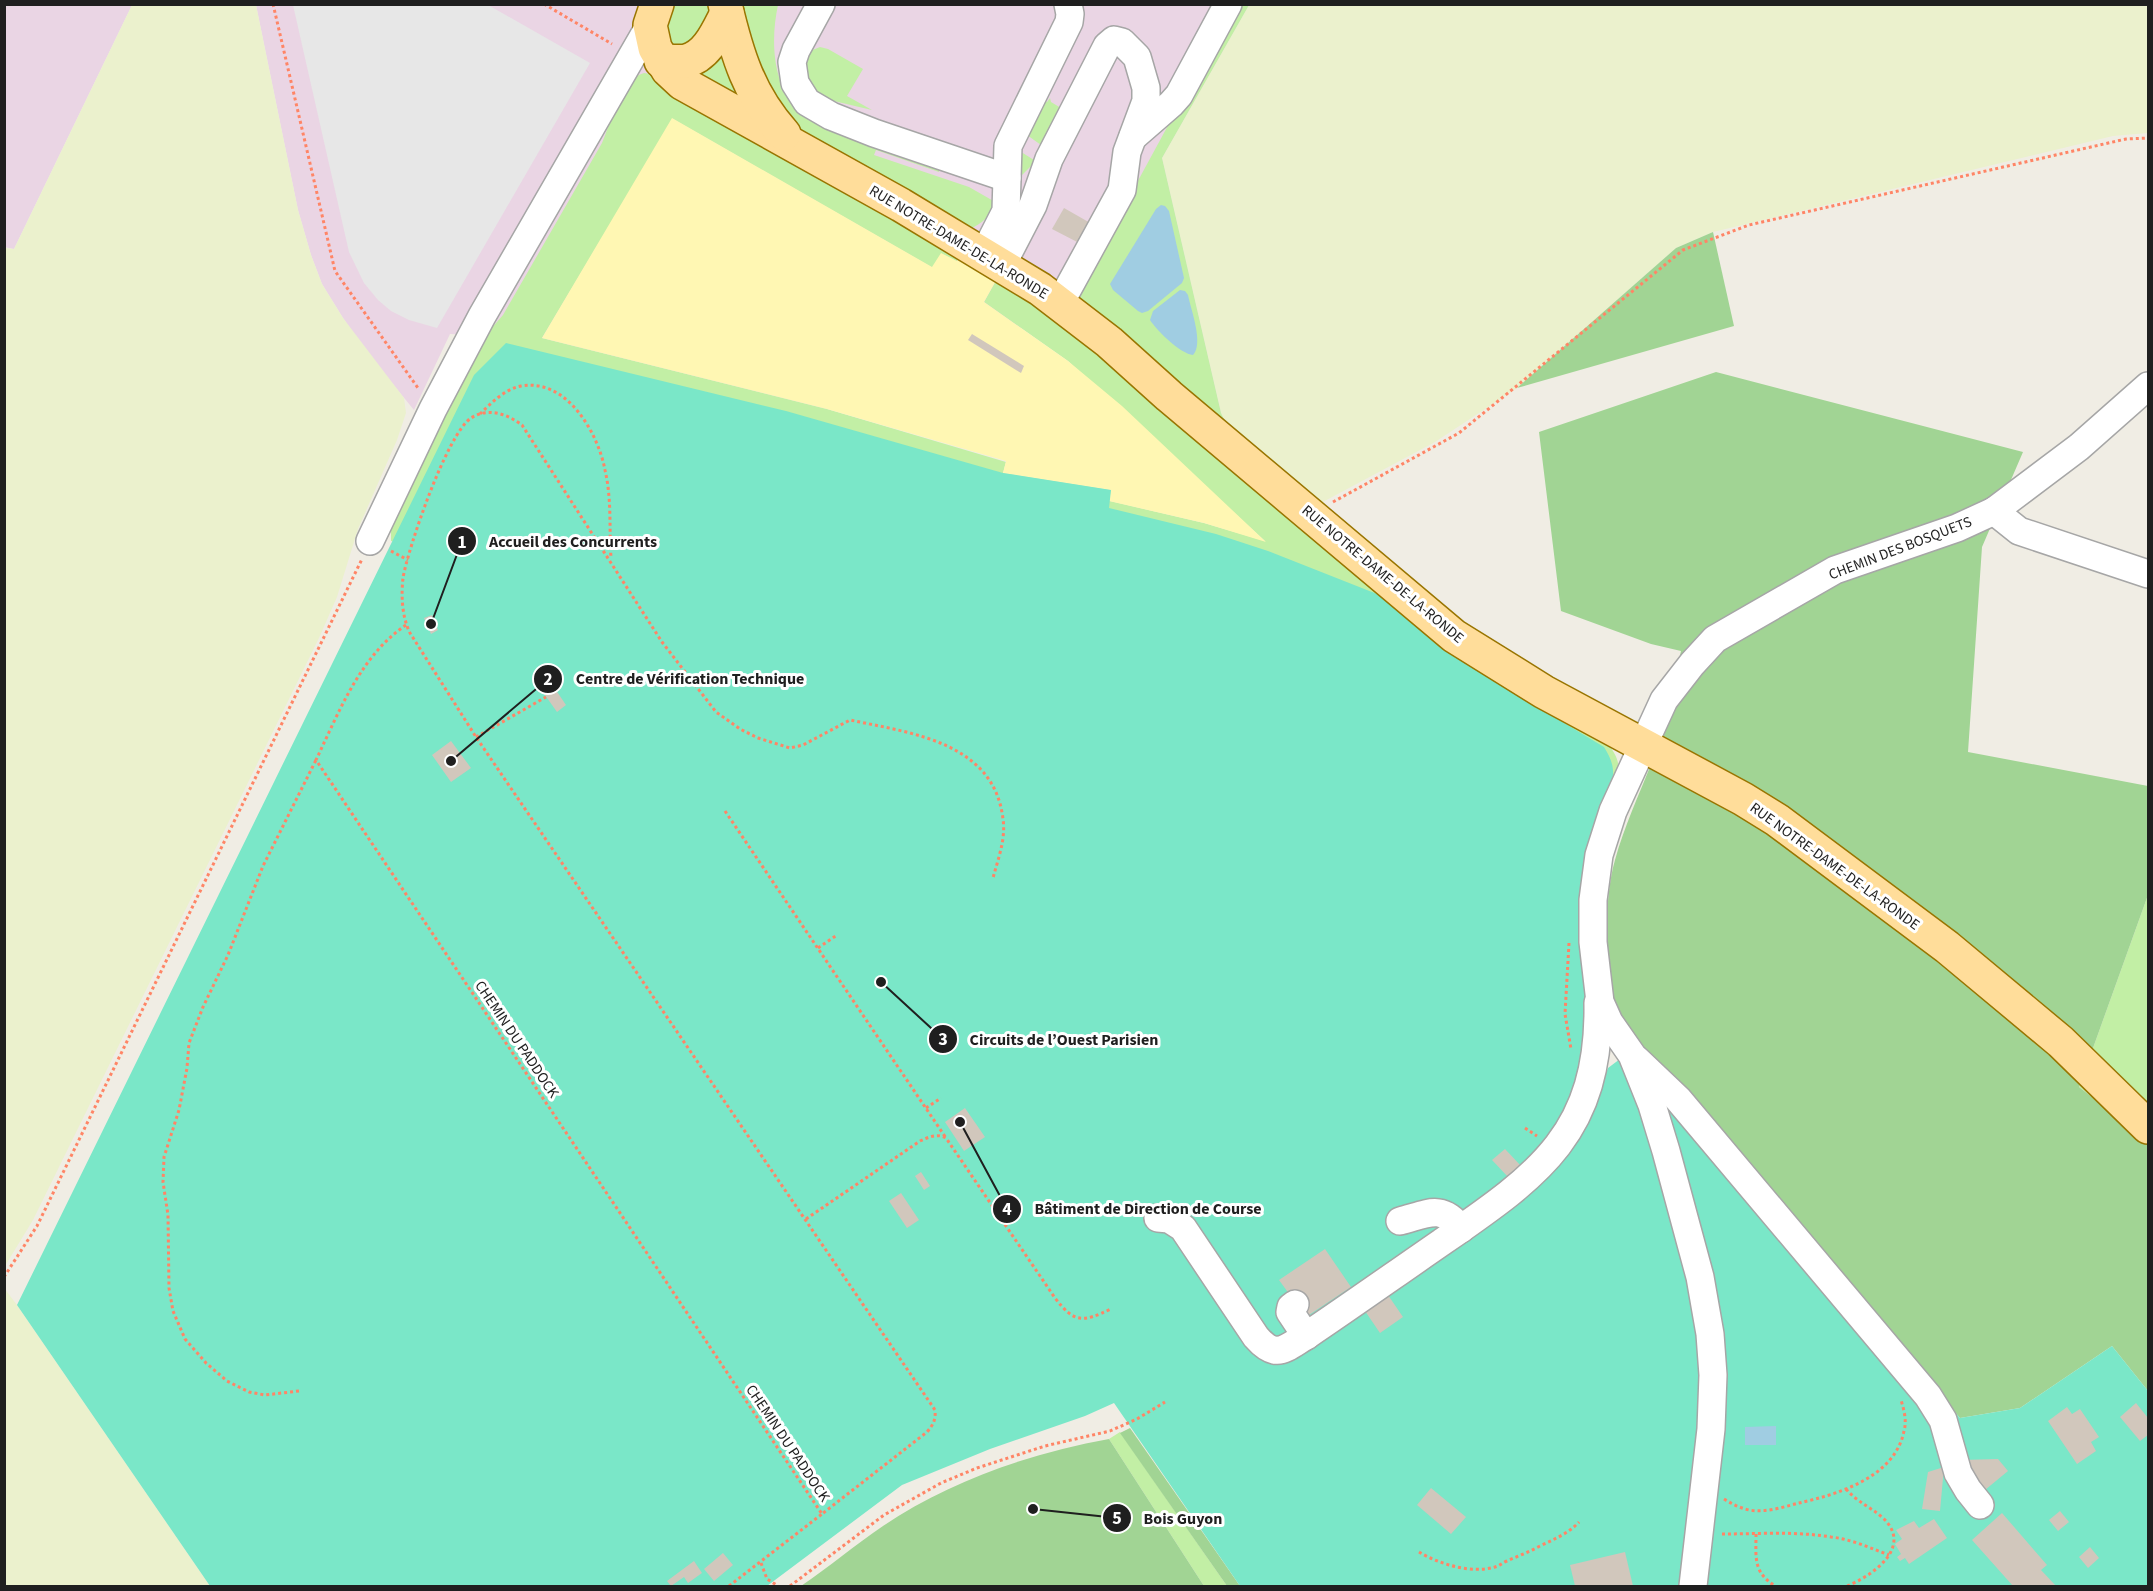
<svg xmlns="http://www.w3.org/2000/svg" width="2153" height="1591" viewBox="0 0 2153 1591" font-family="'Source Sans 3',sans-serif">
	<rect width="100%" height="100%" fill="#f0ede4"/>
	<g fill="#ead5e4">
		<path d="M 4,5 L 132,5 L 14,249 L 4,247 Z"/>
		<path d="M 256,5 L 1249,5 L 1162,158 L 1221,413 L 1087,301 L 827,409 L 542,338 L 450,334 L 414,410 L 369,355 L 343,318 L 322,284 L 311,255 L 298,210 Z"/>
	</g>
	<g fill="#ebf1cd">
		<path d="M 132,5 L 256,5 L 298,210 L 311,255 L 322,284 L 343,318 L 404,398 L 406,413 L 397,440 L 358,529 L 337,597 L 319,638 L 60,1165 L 33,1220 L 5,1266 L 5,248 L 14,249 Z"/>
		<path d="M 1249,5 L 2148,5 L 2148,133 L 2113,136 L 1713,232 L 1676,248 L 1517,388 L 1435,442 L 1321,503 L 1229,430 L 1221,413 L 1162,158 Z"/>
		<path d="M 4,1288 L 17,1305 L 210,1586 L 5,1586 Z"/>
	</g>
	<g fill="#c2efa5">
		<path d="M 665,5 L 715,5 L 707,34 L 673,51 L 663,19 Z"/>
		<path d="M 731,5 L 778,5 C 771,37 771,84 798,108 L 941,163 L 939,172 L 876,150 L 874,155 L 969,187 L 997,203 C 990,215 983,224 969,229 L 782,121 Z"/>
		<path d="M 1237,5 L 1249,5 L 1162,158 L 1221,413 L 1229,430 L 1079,305 L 1077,293 L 1171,120 Z"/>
		<path d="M 722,41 L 758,109 L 689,71 Z"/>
		<path d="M 820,47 L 828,49 L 863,69 L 847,96 L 872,110 L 821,98 L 799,69 L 810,51 Z"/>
		<path d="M 644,73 L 657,75 L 961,255 L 957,261 L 933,268 L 673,119 L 542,338 L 827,409 L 1006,462 L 1003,473 L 1111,490 L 1110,501 L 1204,523 L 1265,541 L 1068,361 L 984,302 L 998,277 L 1603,738 C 1619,757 1621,763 1617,787 L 391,541 L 391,516 L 482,339 L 503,315 L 602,143 C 612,121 618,80 644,73 Z"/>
		<path d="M 1050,98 L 1051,102 L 1066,111 L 1034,163 L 1020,177 L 1021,214 L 1015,172 L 1018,150 L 1034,160 L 1041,145 L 1027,135 L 1044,101 L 1047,102 Z"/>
		<path d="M 2148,895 L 2148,1141 L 2079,1087 Z"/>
		<path d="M 1120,1432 L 1227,1586 L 1204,1586 L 1109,1439 Z"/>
	</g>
	<g fill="#a1d494">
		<path d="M 1713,232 L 1734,326 L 1517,388 L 1676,248 Z"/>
		<path d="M 1716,372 L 2023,452 L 1982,547 L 1968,752 L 2148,786 L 2148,895 L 2079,1087 L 2148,1141 L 2148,1391 L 2112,1346 L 2020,1408 L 1960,1418 L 1640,1044 C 1628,1028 1618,1012 1612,992 C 1604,957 1605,894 1615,860 C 1627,816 1649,775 1663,731 C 1671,705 1675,677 1681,651 L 1651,644 L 1561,611 L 1539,432 Z"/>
		<path d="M 1130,1428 L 1240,1586 L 1227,1586 L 1120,1433 Z"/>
		<path d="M 1109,1439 L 1204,1586 L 801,1586 C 829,1567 855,1545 883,1526 C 949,1481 1031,1453 1109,1439 Z"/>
	</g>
	<path fill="#fff7b3" d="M 672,118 L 932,267 L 941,253 L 957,261 L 961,255 L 998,277 L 984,302 L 1068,361 L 1122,406 L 1266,542 L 1204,523 L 1109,501 L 1111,490 L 1003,473 L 1006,461 L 827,409 L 542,338 Z"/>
	<path fill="#7ae7c8" d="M 506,343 L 786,411 L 1003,473 L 1111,490 L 1109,508 L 1216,534 L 1268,551 L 1377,594 L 1493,680 L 1604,747 C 1620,772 1612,783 1602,809 L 1599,1091 L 1608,1068 L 1640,1044 L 1960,1418 L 2020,1408 L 2112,1346 L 2148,1391 L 2148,1586 L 1240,1586 L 1114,1403 L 1085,1416 L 990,1449 L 902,1485 L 767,1586 L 210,1586 L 17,1305 L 474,375 Z"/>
	<path fill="#e7e7e7" d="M 293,5 L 488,5 L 590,63 L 437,328 L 409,320 L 391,311 L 378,300 L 364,283 L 349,252 Z"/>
	<g fill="#a0cde2">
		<path d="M 1161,205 L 1165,206 L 1169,211 L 1184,278 L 1182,283 L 1148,311 L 1142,313 L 1138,311 L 1113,290 L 1110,284 L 1156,209 Z"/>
		<path d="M 1180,290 L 1185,291 L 1188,295 C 1191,310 1204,344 1193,355 C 1181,354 1157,331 1150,320 L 1153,311 Z"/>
		<path d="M 1776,1426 L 1776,1445 L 1745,1445 L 1745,1427 Z"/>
	</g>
	<g fill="#d1c7bc">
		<path d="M 1064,208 L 1092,224 L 1081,244 L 1052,229 Z"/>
		<path d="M 972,334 L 1024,366 L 1021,373 L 968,340 Z"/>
		<path d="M 432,615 L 438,630 L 431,634 L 424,618 Z"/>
		<path d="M 545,674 L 566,705 L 557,712 L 535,681 Z"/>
		<path d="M 451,741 L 471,768 L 451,782 L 432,755 Z"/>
		<path d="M 965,1108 L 985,1137 L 964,1151 L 945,1122 Z"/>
		<path d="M 1505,1149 L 1522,1167 L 1509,1178 L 1492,1160 Z"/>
		<path d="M 921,1172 L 930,1186 L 924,1190 L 915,1176 Z"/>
		<path d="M 901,1193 L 919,1220 L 907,1228 L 889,1201 Z"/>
		<path d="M 1325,1249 L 1351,1287 L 1306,1317 L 1279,1280 Z"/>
		<path d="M 1388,1295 L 1403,1317 L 1380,1333 L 1365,1311 Z"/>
		<path d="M 2136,1403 L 2148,1418 L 2148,1435 L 2140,1441 L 2120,1417 Z"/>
		<path d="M 2067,1407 L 2072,1414 L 2080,1409 L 2099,1437 L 2091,1442 L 2096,1451 L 2077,1464 L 2048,1421 Z"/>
		<path d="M 1998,1459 L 2008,1471 L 1985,1490 L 1961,1460 Z"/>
		<path d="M 1944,1467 L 1940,1511 L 1922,1509 L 1928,1472 Z"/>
		<path d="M 1431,1488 L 1466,1517 L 1451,1534 L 1417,1505 Z"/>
		<path d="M 2060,1511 L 2069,1522 L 2058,1531 L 2049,1520 Z"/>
		<path d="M 2002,1513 L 2047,1565 L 2041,1570 L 2056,1586 L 2013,1586 L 1972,1540 Z"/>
		<path d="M 1934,1519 L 1947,1538 L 1909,1564 L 1905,1558 L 1900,1561 L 1897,1557 L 1901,1554 L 1895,1544 L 1902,1539 L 1896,1530 L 1914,1521 L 1919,1528 Z"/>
		<path d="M 2090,1547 L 2099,1558 L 2088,1568 L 2079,1557 Z"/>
		<path d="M 1625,1552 L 1633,1586 L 1575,1586 L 1570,1565 Z"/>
		<path d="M 723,1553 L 733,1565 L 714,1581 L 704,1569 Z"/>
		<path d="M 694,1561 L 702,1573 L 688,1583 L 684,1577 L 671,1586 L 667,1581 Z"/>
	</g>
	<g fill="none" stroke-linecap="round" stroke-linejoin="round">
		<g stroke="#a6a6a6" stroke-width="30">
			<g id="minor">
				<path d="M 821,4 L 796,50 L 792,62 L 795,83 L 807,102 L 831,116 L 874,133 L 1007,178"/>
				<path d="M 1133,137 L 1171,104 L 1179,95 L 1228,4"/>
				<path d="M 984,254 L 1006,211 L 1008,146 L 1069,22 L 1070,14 L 1068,4"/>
				<path d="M 1002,265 L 1033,205 L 1049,159 L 1107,46 L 1114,40 L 1122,42 L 1137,57 L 1146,88 L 1146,101 L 1127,152 L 1122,190 L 1060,303"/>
				<path d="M 1994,511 L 2019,531 L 2148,574"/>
				<path d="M 370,541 L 433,409 L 482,316 L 650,25"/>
				<path d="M 1637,1060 L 1678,1099 L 1928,1396 L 1943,1420 L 1958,1473 L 1968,1490 L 1980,1505"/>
				<path d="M 1158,1218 L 1169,1219 L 1183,1228 L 1256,1337 C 1276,1360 1284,1349 1306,1336 C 1352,1305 1397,1273 1442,1242 C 1540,1174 1600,1133 1598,1003"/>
				<path d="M 1400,1221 C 1427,1214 1442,1203 1461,1229"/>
				<path d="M 1295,1304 L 1291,1307 L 1290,1312 L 1306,1336"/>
				<path d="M 1693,1586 L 1711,1429 L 1713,1375 L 1710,1334 L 1700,1277 L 1666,1151 L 1652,1105 L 1632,1055 L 1609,1022 L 1600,1002 L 1593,942 L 1593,900 L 1599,855 L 1613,811 L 1664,700 L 1692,664 L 1715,639 L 1835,570 L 1957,528 L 1994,511 L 2079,447 L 2148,386"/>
			</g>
		</g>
		<g stroke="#997500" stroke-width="36">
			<g id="major">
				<path d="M 657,4 L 650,25 L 655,48 L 668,70 L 682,83 L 901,205 L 1040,289 L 1109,342 L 1169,396 L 1454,636 L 1544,692 L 1743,799 L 1777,820 L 1947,947 L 2061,1042 L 2148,1127"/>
				<path d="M 725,4 C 737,55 749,95 784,134"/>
				<path d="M 661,61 C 669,61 679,62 686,61 C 708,56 718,30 727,13"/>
			</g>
		</g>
		<g stroke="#ff8566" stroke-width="3" stroke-dasharray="3 3" stroke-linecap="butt">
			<path d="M 273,4 L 335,271 L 418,388"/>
			<path d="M 544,4 L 612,44"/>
			<path d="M 480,414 C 491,403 505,389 521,386 C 567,378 598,433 605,470 C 612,500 609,529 611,558"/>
			<path d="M 1333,502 L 1459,433 L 1683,250 L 1749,225 L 2126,139 L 2148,138"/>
			<path d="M 391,551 L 408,560"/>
			<path d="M 406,625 C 360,656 339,712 316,760 L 822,1514 L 927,1432 C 933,1425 936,1420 935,1410 L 476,737 L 410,633 C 402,617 401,596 403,578 C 408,548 447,434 471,418 C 488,407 507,414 522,425 L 662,642 L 716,712 L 740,729 L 758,738 L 790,748 L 803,745 L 850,720 C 911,733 994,742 1003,819 C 1006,839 998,859 993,878"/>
			<path d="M 476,737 L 546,697"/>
			<path d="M 725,811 L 946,1138"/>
			<path d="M 1569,943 L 1565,1014 L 1571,1049"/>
			<path d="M 818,948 L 837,935"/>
			<path d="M 926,1108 L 941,1098"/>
			<path d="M 1525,1128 L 1537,1136"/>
			<path d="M 806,1219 L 920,1141 C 929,1137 937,1133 946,1138 L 1055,1298 C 1075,1324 1083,1322 1111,1309"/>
			<path d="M 4,1277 L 37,1226 L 362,559"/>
			<path d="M 299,1391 L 265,1395 L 249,1392 L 227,1381 L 206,1363 L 185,1339 L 173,1311 L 169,1288 L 168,1215 L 163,1182 L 164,1157 L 179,1110 L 187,1068 L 189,1043 L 203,1007 L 228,955 L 263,866 L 316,760"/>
			<path d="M 1846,1489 C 1858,1503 1871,1507 1883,1518 C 1914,1547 1872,1576 1847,1586"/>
			<path d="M 1724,1499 C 1732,1504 1740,1508 1749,1510 C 1766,1513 1783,1507 1799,1503 C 1839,1494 1895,1477 1904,1431 C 1907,1421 1904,1410 1901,1400"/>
			<path d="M 1722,1534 C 1758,1534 1795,1531 1831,1537 C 1851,1539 1870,1548 1889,1555"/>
			<path d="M 1756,1534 C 1756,1558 1753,1572 1775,1586"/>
			<path d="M 1419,1552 C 1439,1564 1471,1574 1495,1567 C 1499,1566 1502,1563 1507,1561 C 1518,1556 1529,1552 1540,1546 C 1554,1539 1568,1534 1579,1522"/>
			<path d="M 761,1563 L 767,1579 L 778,1586"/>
			<path d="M 729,1586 L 822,1514"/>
			<path d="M 790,1586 L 884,1515 L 941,1483 L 977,1468 L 1045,1446 L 1110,1431 L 1137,1419 L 1165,1402"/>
		</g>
		<use href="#minor" stroke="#fff" stroke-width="27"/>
		<use href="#major" stroke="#ffdd9a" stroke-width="33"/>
	</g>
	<g text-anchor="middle" stroke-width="6" stroke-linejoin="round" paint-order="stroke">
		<g font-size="15" fill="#1f1f1f" stroke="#fff">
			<text transform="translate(959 242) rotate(31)" y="5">RUE NOTRE-DAME-DE-LA-RONDE</text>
			<text transform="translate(1900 548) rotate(-21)" y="5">CHEMIN DES BOSQUETS</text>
			<text transform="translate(1383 574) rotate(40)" y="5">RUE NOTRE-DAME-DE-LA-RONDE</text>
			<text transform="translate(1835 866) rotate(36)" y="5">RUE NOTRE-DAME-DE-LA-RONDE</text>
			<text transform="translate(517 1039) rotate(56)" y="5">CHEMIN DU PADDOCK</text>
			<text transform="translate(788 1443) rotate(56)" y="5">CHEMIN DU PADDOCK</text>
		</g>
	</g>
	<path fill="none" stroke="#1f1f1f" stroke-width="2" d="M431 624L462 541M451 761L548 679M881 982L943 1039M960 1122L1007 1209M1033 1509L1117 1518"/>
	<g fill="#1f1f1f" stroke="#fff" stroke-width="2">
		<circle cx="431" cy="624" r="6"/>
		<circle cx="451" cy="761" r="6"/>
		<circle cx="881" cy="982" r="6"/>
		<circle cx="960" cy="1122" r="6"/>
		<circle cx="1033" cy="1509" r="6"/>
		<circle cx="462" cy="541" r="15"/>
		<circle cx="548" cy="679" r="15"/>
		<circle cx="943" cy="1039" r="15"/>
		<circle cx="1007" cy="1209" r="15"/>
		<circle cx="1117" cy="1518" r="15"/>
	</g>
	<g font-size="18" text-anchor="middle" font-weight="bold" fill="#fff">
		<text x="462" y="548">1</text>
		<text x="548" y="685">2</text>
		<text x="943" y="1045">3</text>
		<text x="1007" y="1215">4</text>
		<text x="1117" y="1524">5</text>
	</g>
	<g font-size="16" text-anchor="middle" font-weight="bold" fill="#1f1f1f" stroke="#fff" stroke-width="6" stroke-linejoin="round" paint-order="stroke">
		<text x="573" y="547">Accueil des Concurrents</text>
		<text x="690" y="684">Centre de Vérification Technique</text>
		<text x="1064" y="1045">Circuits de l’Ouest Parisien</text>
		<text x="1148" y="1214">Bâtiment de Direction de Course</text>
		<text x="1183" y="1524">Bois Guyon</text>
	</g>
	<rect width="2153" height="1591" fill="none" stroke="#1f1f1f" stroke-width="12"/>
</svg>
